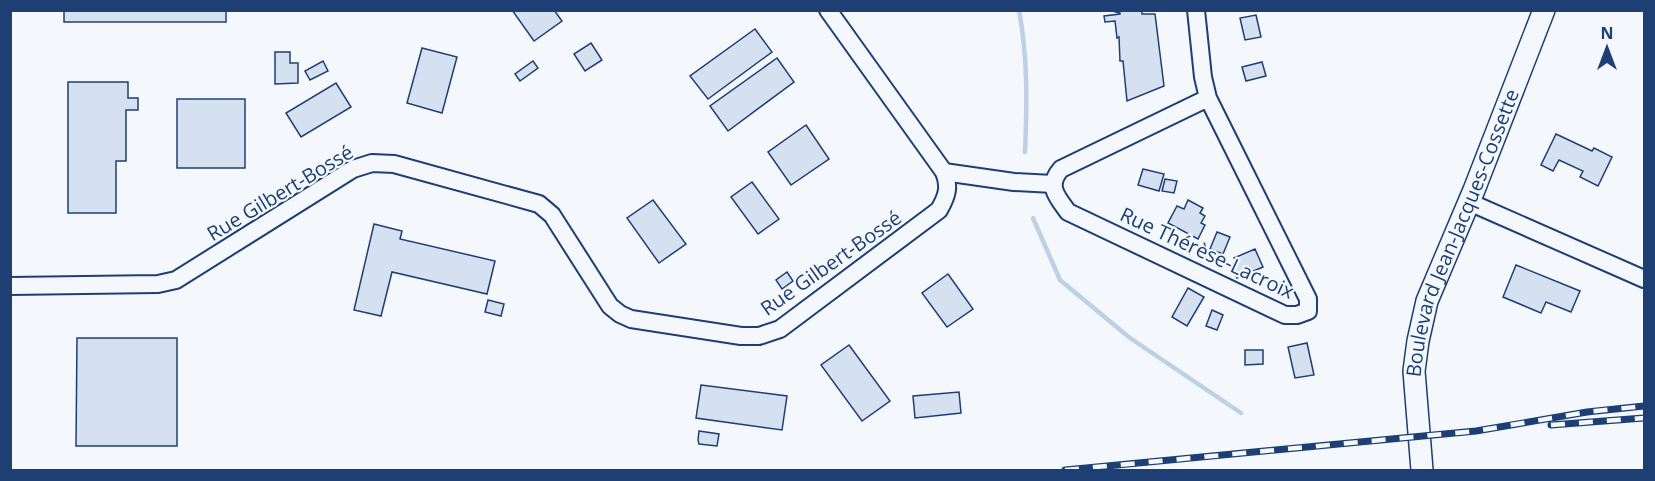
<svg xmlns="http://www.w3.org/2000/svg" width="1655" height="481" viewBox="0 0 1655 481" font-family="'Open Sans',sans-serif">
	<rect width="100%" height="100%" fill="#f4f7fb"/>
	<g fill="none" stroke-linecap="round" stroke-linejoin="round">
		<g stroke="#bed0e5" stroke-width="4.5">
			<path d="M 1019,10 C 1028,59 1027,103 1025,152"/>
			<path d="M 1033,218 L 1060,280 L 1130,338 L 1241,413"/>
		</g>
	</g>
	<g fill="#d5e0f0" stroke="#1d3f73" stroke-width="1.5">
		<rect x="64" y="10" width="162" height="12"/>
		<path d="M 512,10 L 554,10 L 562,21 L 534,41 Z"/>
		<path d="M 1108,10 L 1142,10 L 1142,14 L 1155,14 L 1164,86 L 1127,101 L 1123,61 L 1120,61 L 1119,37 L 1117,38 L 1115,21 L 1105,22 L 1104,16 L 1120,14 L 1120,13 Z"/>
		<path d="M 1256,15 L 1261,37 L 1245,40 L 1240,18 Z"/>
		<path d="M 755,29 L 772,52 L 708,99 L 690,76 Z"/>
		<path d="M 591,43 L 602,60 L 585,71 L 574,54 Z"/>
		<path d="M 422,48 L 457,57 L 442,113 L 407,103 Z"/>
		<path d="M 275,52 L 290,52 L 290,63 L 298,63 L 298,83 L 275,84 Z"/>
		<path d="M 777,58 L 794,82 L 728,131 L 710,106 Z"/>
		<path d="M 323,61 L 328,71 L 310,80 L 305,71 Z"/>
		<path d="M 533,61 L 538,68 L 520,81 L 515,74 Z"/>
		<path d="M 1262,62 L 1266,76 L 1246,81 L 1242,67 Z"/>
		<path d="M 68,82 L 128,82 L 128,98 L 138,98 L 138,110 L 126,110 L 126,161 L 116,161 L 116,213 L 68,213 Z"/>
		<path d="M 336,83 L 351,107 L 301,137 L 286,113 Z"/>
		<rect x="177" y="99" width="68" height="69"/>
		<path d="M 806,125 L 829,159 L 791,185 L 768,152 Z"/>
		<path d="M 1556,134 L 1592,151 L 1594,148 L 1612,157 L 1598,186 L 1580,177 L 1583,171 L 1559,160 L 1553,171 L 1541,165 Z"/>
		<path d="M 1143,169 L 1164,174 L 1159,191 L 1138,185 Z"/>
		<path d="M 1165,179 L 1177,181 L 1174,193 L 1162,191 Z"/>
		<path d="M 752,182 L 779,219 L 758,234 L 731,197 Z"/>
		<path d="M 653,200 L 686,244 L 659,263 L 627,218 Z"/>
		<path d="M 1188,200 L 1203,208 L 1200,213 L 1205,216 L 1201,223 L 1205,225 L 1198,239 L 1168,223 L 1177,206 L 1184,209 Z"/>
		<path d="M 374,224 L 402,231 L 400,239 L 495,261 L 487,294 L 392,272 L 381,316 L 354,310 Z"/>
		<path d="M 1217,232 L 1230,237 L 1223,254 L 1210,249 Z"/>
		<path d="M 1255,249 L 1263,267 L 1237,278 L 1232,266 L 1237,264 L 1234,258 Z"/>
		<path d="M 1516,265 L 1580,291 L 1571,312 L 1546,302 L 1541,313 L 1503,297 Z"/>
		<path d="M 787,272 L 793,281 L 782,289 L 776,280 Z"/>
		<path d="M 948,274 L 973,309 L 947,327 L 922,293 Z"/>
		<path d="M 1188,288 L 1204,297 L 1187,326 L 1172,317 Z"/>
		<path d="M 488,300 L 504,304 L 501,316 L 485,312 Z"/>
		<path d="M 1212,310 L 1223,315 L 1217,330 L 1206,326 Z"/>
		<path d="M 77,338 L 177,338 L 177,446 L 76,446 Z"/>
		<path d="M 1307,343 L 1314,375 L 1295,378 L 1288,347 Z"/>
		<path d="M 849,345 L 890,401 L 862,421 L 821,365 Z"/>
		<path d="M 1245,350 L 1263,350 L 1263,364 L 1245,365 Z"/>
		<path d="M 701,385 L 787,396 L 782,430 L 696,418 Z"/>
		<path d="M 959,392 L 961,413 L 915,418 L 913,396 Z"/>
		<path d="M 699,431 L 719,434 L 717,446 L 699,444 L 698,440 Z"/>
	</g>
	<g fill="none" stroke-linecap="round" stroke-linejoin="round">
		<g stroke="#1d3f73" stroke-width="20">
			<g id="minor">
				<path d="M 1196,10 L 1203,77 L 1208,98 L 1308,299 L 1308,311 L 1297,315 L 1285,315 L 1068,212 C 1057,197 1046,186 1061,169 L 1208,98"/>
				<path d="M 944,172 L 1014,182 L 1053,184"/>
				<path d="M 1469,202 L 1644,279"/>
				<path d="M 10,286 L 158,284 L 176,280 L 353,169 L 372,163 L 394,164 L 539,204 L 552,215 L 610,306 L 620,314 L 631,319 L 741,336 L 759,336 L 780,329 L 939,210 C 947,196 950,187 944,172 L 828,10"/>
			</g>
		</g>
		<g stroke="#1d3f73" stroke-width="24">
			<g id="major">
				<path id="s1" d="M 1422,470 L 1414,371 L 1418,341 L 1427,301 L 1474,190 L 1544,10"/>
			</g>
		</g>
		<use href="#minor" stroke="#f4f7fb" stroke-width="16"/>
		<use href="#major" stroke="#f4f7fb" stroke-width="21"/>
		<g stroke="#1d3f73" stroke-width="7">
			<g id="rail">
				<path d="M 1551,425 L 1644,418"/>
				<path d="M 1065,470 L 1476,431 L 1587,412 L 1644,406"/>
			</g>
		</g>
		<use href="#rail" stroke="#f4f7fb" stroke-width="4.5" stroke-dasharray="14" stroke-linecap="butt"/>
	</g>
	<g text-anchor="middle" stroke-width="4.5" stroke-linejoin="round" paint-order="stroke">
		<g font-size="20" fill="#1d3f73" stroke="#f4f7fb">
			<text transform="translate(280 193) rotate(-31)" y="7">Rue Gilbert-Bossé</text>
			<text dy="7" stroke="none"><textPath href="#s1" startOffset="246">Boulevard Jean-Jacques-Cossette</textPath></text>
			<text transform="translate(1207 253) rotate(25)" y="7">Rue Thérèse-Lacroix</text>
			<text transform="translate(831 263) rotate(-35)" y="7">Rue Gilbert-Bossé</text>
		</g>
	</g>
	<rect width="1655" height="481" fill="none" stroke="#1d3f73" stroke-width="24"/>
	<g transform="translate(1607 48)" stroke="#f4f7fb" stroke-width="4.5" paint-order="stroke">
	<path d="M0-4.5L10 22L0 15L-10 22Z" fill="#1d3f73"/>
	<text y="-9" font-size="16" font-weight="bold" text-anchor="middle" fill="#1d3f73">N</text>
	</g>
</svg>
